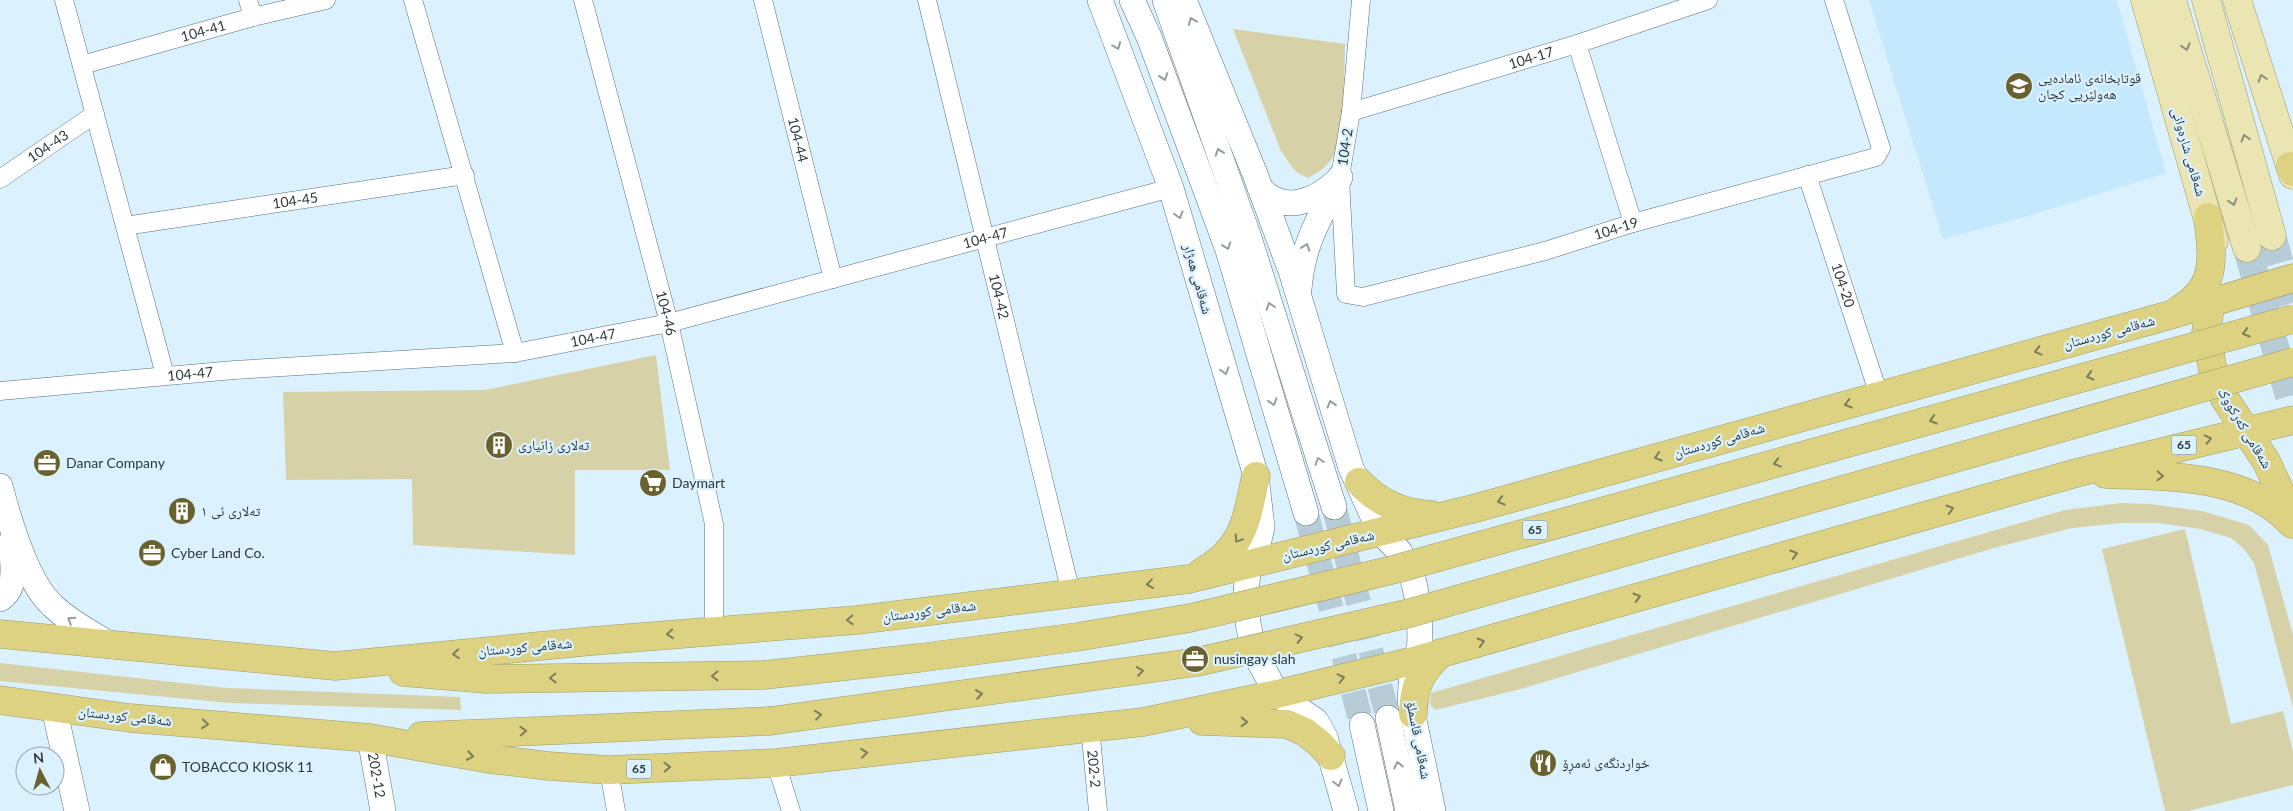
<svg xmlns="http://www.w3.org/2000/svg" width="2293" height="811" viewBox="0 0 2293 811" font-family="Lato,'Noto Naskh Arabic',sans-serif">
	<rect width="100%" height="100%" fill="#dbf1fe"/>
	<path fill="#c4e8fd" d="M 1869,0 L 2117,0 L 2166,173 L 2025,217 L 1943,239 Z"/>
	<g fill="#d7d1a8">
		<path d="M 1233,29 L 1345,44 C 1344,68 1345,136 1334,155 C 1328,166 1319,172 1308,178 L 1298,173 L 1292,167 L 1281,151 Z"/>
		<path d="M 656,355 L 670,470 L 575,470 L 575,555 L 413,545 L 412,479 L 286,480 L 283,392 L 485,390 Z"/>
		<path d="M 2121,503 L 2151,504 L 2202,511 L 2249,525 L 2268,545 L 2293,635 L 2293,708 L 2254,563 L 2243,548 L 2231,538 L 2200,529 L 2159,523 L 2121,523 L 2072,528 L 1994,548 L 1521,689 L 1435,710 L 1430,704 L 1431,693 L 2065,510 Z"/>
		<path d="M 2185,529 L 2231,724 L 2283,711 L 2293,752 L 2293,785 L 2188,811 L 2165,811 L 2102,549 Z"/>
		<path d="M 0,663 L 227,688 L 460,697 L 461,710 L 229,703 L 0,681 Z"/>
	</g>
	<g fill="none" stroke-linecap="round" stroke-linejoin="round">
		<g stroke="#b8ccd8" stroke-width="25" stroke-dasharray="25 12" stroke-linecap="butt">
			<path d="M 1334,507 L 1388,718"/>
			<path d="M 1306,513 L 1362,725"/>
		</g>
		<g stroke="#b8ccd8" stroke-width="28" stroke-dasharray="28 14" stroke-linecap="butt">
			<path d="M 2272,236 L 2293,310"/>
			<path d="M 2247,248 L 2293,410"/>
		</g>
		<g stroke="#57707e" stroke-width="19">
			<g id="street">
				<path d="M 64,0 L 165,375"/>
				<path d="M 248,0 L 253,17"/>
				<path d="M 413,0 L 515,353"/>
				<path id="s1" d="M 583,0 L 669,323 L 714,524 L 714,631"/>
				<path id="s2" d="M 763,0 L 833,279"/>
				<path id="s3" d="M 927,0 L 1071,593"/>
				<path id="s4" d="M 1361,0 L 1351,112 L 1340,177 L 1346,294 L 1363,297 L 1545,251 L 1633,223 L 1876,157 L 1881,148 L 1834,0"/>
				<path d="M 1577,44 L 1633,223"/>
				<path id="s5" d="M 82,65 L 253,17 L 326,0"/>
				<path id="s6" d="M 1351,112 L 1577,44 L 1708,0"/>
				<path id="s7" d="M 1807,175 L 1879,395"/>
				<path id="s8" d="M 0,179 L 95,114"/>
				<path id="s9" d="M 125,226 L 465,175"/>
				<path id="s10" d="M 0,391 L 234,370 L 515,353 L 669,323 L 1171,188"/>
				<path id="s11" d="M 1090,727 L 1098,811"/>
				<path d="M 776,763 L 791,811"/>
				<path d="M 609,770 L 616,811"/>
			</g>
		</g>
		<g stroke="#57707e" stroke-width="26">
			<g id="secondary">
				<path d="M 1100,0 L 1171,188 L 1256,476 L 1262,527 L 1257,549 L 1249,564 L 1246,592 L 1248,623 L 1252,643 L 1259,661 L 1277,694 L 1316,721 L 1325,737 L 1346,811"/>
				<path d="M 1132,0 L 1149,37 L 1228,250 L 1306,513"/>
				<path d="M 1165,0 L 1249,238 L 1334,507"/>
				<path d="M 1184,0 L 1255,174 L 1292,274 L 1351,468 L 1380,532 L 1400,552 L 1414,583 L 1419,607 L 1420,641 L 1417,660 L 1412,670 L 1410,701 L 1433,811"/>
				<path d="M 1260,188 C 1283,215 1315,201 1337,181"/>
				<path d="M 1299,289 C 1303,242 1320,218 1340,177"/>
				<path d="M 0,486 C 9,520 26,581 52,605 C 69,622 92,633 112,646"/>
				<path d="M 0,599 C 19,586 12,562 11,542"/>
				<path d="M 54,708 L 77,811"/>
				<path d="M 1388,718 L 1408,811"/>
				<path d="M 1362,725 L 1381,811"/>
				<path id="s12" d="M 370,738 L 383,811"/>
			</g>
		</g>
		<g stroke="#9f9c6a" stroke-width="29">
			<g id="primary">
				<path d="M 2145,0 L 2214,241"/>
				<path d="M 2172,0 L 2247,248"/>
				<path d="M 2206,0 L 2272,236"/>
				<path d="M 2237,0 L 2293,175"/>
			</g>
		</g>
		<g stroke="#9f9c6a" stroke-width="29">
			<g id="highway">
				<path d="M 2290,166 L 2293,172"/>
				<path d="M 2211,303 L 2206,332 L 2213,371 L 2225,399 L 2266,461 L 2293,519"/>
				<path d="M 2177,311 C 2219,287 2212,258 2208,217"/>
				<path d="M 2105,474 C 2168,477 2246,473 2292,524"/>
				<path d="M 1359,482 C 1380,504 1402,513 1432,515"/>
				<path d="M 1202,572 C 1245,547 1246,520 1256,476"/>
				<path d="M 0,634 L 335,666 L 592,641 L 857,620 L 1189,579 L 1476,508 L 2170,315 L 2293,278"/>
				<path d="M 403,672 L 486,679 L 764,675"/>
				<path d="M 0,700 L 130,718 L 370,738 L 489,759 L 549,766 L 609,770 L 776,763 L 1143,722 L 1277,694 L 1417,660 L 2076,473 L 2293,420"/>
				<path d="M 1413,714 C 1414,685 1420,673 1441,653"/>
				<path d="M 1202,721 L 1287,724 L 1305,732 L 1320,744 L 1331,756"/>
				<path d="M 421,736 L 770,721"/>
			</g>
		</g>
		<use href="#street" stroke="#fff" stroke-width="18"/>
		<use href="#secondary" stroke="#fff" stroke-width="25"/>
		<use href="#primary" stroke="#ebe4b3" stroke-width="28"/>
		<use href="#highway" stroke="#ddd281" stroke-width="28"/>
		<g stroke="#9f9c6a" stroke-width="29" stroke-linecap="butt">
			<g id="highway-bridge">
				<path d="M 764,675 L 919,658 L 1077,637 L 1190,618 L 1396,569 L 2293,319"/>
				<path d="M 770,721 L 1197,662 L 1410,613 L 2293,362"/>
			</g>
		</g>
		<use href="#highway-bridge" stroke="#ddd281" stroke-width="28"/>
	</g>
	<defs><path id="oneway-chevron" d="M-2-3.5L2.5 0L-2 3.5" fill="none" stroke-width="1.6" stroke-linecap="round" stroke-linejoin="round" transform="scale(1.25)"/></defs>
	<g stroke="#969c9e">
		<use href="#oneway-chevron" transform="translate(1192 21) rotate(-112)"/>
		<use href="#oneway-chevron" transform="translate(1117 46) rotate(69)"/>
		<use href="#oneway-chevron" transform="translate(1164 77) rotate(70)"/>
		<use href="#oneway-chevron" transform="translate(1219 152) rotate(-109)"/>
		<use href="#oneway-chevron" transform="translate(1179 215) rotate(74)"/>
		<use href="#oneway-chevron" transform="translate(1227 246) rotate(71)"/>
		<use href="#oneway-chevron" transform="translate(1306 247) rotate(-70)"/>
		<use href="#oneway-chevron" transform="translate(1270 306) rotate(-108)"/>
		<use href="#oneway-chevron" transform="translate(1225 371) rotate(74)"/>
		<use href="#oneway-chevron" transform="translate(1273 402) rotate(73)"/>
		<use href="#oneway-chevron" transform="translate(1331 404) rotate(-107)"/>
		<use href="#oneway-chevron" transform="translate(1319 461) rotate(-108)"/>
		<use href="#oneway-chevron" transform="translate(71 620) rotate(-147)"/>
		<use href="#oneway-chevron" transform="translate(1398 765) rotate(-102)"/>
		<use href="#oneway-chevron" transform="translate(1338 783) rotate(75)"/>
	</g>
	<g stroke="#8c8e78">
		<use href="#oneway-chevron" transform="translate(2186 47) rotate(73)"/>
		<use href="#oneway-chevron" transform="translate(2262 78) rotate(-108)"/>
		<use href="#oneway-chevron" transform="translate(2245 138) rotate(-106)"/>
		<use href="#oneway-chevron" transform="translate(2233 202) rotate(73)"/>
	</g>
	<g stroke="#7c7d5c">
		<use href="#oneway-chevron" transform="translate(2246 333) rotate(164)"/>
		<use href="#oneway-chevron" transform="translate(2038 351) rotate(165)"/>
		<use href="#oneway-chevron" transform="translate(2090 376) rotate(164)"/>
		<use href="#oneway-chevron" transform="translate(1848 404) rotate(164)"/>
		<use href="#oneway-chevron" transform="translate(1933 420) rotate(164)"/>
		<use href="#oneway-chevron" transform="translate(2208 439) rotate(-13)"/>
		<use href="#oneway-chevron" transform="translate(1658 457) rotate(164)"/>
		<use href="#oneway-chevron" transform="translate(1777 463) rotate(164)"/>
		<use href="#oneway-chevron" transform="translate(2160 476) rotate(3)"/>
		<use href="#oneway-chevron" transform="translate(1501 501) rotate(164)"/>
		<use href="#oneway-chevron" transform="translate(1950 509) rotate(-16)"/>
		<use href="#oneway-chevron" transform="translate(1238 539) rotate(123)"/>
		<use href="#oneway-chevron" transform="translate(1794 554) rotate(-16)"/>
		<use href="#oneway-chevron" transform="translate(1150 584) rotate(173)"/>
		<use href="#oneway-chevron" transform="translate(1637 597) rotate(-16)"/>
		<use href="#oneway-chevron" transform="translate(850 620) rotate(176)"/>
		<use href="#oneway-chevron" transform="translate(670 634) rotate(175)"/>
		<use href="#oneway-chevron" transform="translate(1299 638) rotate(-13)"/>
		<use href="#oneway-chevron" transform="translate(1481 642) rotate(-16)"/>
		<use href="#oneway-chevron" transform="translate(456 654) rotate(175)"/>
		<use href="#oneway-chevron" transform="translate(1140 671) rotate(-9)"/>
		<use href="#oneway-chevron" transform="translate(715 676) rotate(179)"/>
		<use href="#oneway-chevron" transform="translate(553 678) rotate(179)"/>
		<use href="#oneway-chevron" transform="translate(1341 678) rotate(-14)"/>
		<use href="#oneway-chevron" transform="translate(979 694) rotate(-8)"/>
		<use href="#oneway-chevron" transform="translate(818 715) rotate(-7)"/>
		<use href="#oneway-chevron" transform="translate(1244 722) rotate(2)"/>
		<use href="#oneway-chevron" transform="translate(205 724) rotate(5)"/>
		<use href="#oneway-chevron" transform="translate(523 731) rotate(-2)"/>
		<use href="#oneway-chevron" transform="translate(864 753) rotate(-6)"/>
		<use href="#oneway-chevron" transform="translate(470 756) rotate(10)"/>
		<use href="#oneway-chevron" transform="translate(667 767) rotate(-2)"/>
	</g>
	<defs>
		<g id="school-disc" transform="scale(1.4375)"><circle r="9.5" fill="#69612e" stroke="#dbf1fe"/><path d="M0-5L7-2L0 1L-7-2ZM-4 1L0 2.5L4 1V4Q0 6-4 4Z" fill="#fff"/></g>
		<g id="building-disc" transform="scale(1.4375)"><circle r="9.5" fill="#69612e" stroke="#dbf1fe"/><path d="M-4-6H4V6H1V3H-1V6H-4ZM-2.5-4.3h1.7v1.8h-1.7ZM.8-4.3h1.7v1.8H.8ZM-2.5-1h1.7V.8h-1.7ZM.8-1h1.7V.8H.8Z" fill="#fff"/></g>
		<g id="office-disc" transform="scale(1.4375)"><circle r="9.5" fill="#69612e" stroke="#dbf1fe"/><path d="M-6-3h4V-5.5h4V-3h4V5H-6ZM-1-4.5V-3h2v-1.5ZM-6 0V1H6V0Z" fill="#fff"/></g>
		<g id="supermarket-disc" transform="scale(1.4375)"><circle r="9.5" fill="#69612e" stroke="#dbf1fe"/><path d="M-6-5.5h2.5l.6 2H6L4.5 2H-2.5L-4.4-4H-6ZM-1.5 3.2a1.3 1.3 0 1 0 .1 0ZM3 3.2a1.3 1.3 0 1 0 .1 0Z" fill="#fff"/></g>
		<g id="restaurant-disc" transform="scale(1.4375)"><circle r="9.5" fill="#69612e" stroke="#dbf1fe"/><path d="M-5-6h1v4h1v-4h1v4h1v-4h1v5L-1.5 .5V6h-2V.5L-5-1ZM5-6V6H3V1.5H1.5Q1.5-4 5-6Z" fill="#fff"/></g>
		<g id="shop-disc" transform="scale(1.4375)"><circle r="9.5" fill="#69612e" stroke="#dbf1fe"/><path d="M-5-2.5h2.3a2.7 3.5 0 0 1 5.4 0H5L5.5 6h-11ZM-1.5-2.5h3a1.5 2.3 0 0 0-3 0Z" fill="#fff"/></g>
	</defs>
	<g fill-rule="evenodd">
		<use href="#school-disc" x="2019" y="86"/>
		<use href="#building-disc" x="499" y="445"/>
		<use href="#office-disc" x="47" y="463"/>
		<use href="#supermarket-disc" x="653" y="483"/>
		<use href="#building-disc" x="182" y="511"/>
		<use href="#office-disc" x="152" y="553"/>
		<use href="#office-disc" x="1195" y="659"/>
		<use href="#restaurant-disc" x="1543" y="763"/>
		<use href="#shop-disc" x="163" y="767"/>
	</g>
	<g text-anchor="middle" stroke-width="4.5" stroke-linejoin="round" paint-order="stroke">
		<g fill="#dbf1fe" stroke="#617078" stroke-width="1">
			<rect x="2171.5" y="435.5" width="25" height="19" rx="4"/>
			<rect x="1522.5" y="520.5" width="25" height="19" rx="4"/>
			<rect x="626.5" y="759.5" width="25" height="19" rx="4"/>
		</g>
		<g font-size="12" font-weight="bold" fill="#2d383e">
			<text x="2184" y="449">65</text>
			<text x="1535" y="534">65</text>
			<text x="639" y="773">65</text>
		</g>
		<g font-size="14" fill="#2d383e" stroke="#dbf1fe">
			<text dy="5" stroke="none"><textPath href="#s5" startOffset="126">104-41</textPath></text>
			<text dy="5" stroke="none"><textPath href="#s6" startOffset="188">104-17</textPath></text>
			<text dy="5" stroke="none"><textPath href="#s2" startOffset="144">104-44</textPath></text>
			<text dy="5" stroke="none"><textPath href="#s8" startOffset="58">104-43</textPath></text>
			<text transform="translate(1345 147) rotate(-81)" y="5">104-2</text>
			<text transform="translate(2189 152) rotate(74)" y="5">شەقامی شارەوانی</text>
			<text dy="5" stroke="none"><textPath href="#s9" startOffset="172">104-45</textPath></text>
			<text dy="5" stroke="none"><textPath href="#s4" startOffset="575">104-19</textPath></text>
			<text dy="5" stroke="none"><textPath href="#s10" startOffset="1001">104-47</textPath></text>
			<text transform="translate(1198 279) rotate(74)" y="5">شەقامی هەژار</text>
			<text dy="5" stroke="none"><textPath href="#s7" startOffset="116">104-20</textPath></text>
			<text dy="5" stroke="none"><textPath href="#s3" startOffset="305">104-42</textPath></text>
			<text dy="5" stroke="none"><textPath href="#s1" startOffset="324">104-46</textPath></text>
			<text transform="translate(2109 332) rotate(-15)" y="5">شەقامی کوردستان</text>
			<text dy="5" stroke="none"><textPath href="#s10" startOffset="596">104-47</textPath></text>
			<text dy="5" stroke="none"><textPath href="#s10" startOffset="191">104-47</textPath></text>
			<text transform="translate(2245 428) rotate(59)" y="5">شەقامی کەرکووک</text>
			<text transform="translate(1719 440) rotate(-16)" y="5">شەقامی کوردستان</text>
			<text transform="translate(1328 545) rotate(-13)" y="5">شەقامی کوردستان</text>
			<text transform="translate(929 611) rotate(-7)" y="5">شەقامی کوردستان</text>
			<text transform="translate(525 647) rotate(-5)" y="5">شەقامی کوردستان</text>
			<text transform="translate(125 716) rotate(6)" y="5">شەقامی کوردستان</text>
			<text transform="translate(1419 740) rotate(79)" y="5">شەقامی قاسملۆ</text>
			<text dy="5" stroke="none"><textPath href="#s11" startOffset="42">202-2</textPath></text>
			<text dy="5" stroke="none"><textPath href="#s12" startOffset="38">202-12</textPath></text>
		</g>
		<g font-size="14" fill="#2d383e" stroke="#dbf1fe" text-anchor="start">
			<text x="2038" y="83">قوتابخانەی ئامادەیی<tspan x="2038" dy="16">هەولێریی کچان</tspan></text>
			<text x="518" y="450">تەلاری زانیاری</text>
			<text x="66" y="468">Danar Company</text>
			<text x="672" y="488">Daymart</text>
			<text x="201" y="516">تەلاری ئی ١</text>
			<text x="171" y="558">Cyber Land Co.</text>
			<text x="1214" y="664">nusingay slah</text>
			<text x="1562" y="768">خواردنگەی ئەمڕۆ</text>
			<text x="182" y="772">TOBACCO KIOSK 11</text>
		</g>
	</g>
	<g transform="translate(40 771) rotate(354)"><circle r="24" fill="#dbf1fe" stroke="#95a7b1"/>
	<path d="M0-4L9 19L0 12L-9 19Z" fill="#69612e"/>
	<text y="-8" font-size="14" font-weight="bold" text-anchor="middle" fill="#2d383e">N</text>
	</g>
</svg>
